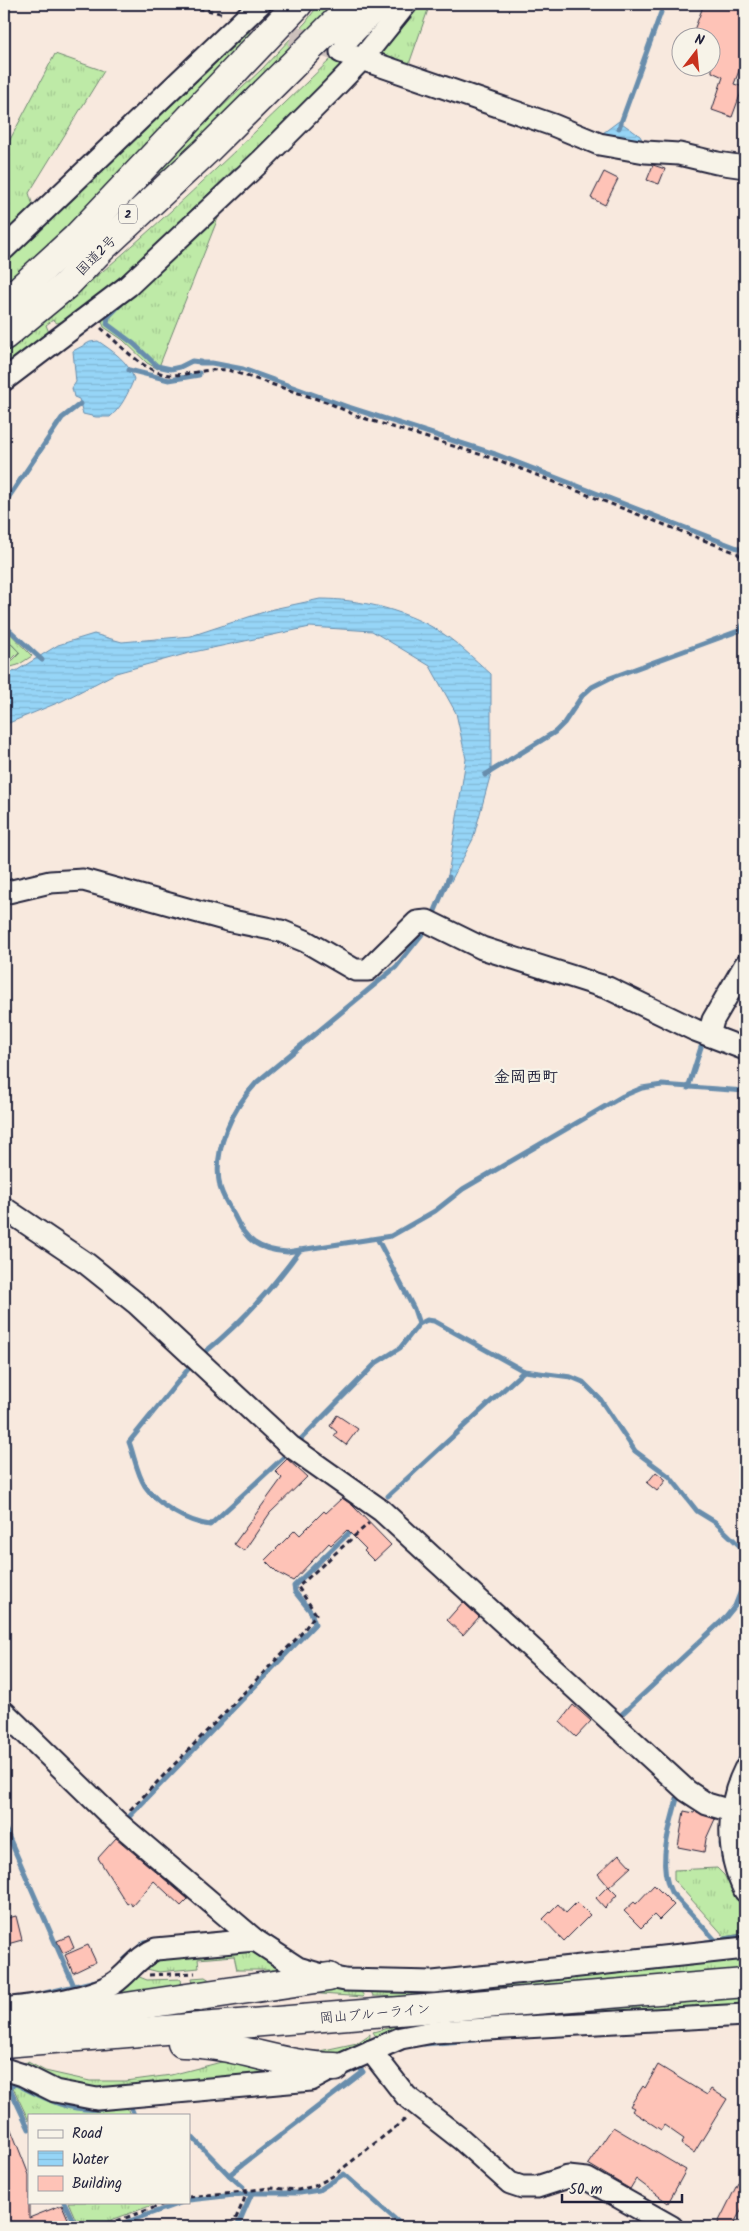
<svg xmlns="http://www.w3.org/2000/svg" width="749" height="2231" viewBox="0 0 749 2231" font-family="Kalam,'Klee One',sans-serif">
	<defs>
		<pattern id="grass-tufts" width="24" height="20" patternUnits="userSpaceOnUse" patternTransform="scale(1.25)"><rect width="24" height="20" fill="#beeaa7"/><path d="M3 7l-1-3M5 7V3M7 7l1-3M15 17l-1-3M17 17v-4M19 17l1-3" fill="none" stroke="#a3c891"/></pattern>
		<pattern id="water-rules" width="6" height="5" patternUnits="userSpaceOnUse" patternTransform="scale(1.25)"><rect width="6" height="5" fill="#96d5f7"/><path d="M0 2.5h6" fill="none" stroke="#81b7d5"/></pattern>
	</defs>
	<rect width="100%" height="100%" fill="#f8e9de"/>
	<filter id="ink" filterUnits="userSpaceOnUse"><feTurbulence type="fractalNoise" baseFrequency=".02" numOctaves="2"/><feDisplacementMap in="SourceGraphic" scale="10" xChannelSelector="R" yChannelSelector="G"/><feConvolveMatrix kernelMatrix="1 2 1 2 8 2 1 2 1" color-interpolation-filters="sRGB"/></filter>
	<g filter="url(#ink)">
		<g fill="url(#grass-tufts)" stroke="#708671">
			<path d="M 319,4 L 338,4 L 170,166 L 162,173 L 157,173 L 161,165 L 262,69 L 306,22 Z"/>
			<path d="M 422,4 L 430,4 L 408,67 L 378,57 Z"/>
			<path d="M 245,31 L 258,34 L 4,294 L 4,259 Z"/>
			<path d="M 55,54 L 104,71 L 29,193 L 33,206 L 4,233 L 4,151 Z"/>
			<path d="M 331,59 L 343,64 L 242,166 L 235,168 L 177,224 L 174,231 L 69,320 L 57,323 L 53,320 L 46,325 L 50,335 L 4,371 L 4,349 C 121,265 227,158 331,59 Z"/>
			<path d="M 220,213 L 158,369 L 147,363 L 123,340 L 104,327 L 102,322 L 104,314 Z"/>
			<path d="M 4,627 L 32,656 L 18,665 L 4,669 L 4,662 L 13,660 L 20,653 L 4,636 Z"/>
			<path d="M 4,637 L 19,652 L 12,659 L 4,661 Z"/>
			<path d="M 717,1868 L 724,1875 L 745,1913 L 745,1933 L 725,1937 L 674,1880 L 674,1870 Z"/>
			<path d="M 240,1947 L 259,1951 L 282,1967 L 280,1970 L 237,1970 L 234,1956 L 198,1959 L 199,1968 L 159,1972 L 139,1967 L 147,1960 Z"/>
			<path d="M 734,1958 L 744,1962 L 745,1970 L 416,1997 L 373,1996 L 370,1989 L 388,1993 L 408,1992 Z"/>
			<path d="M 132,1974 L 147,1980 L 181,1979 L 182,1987 L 193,1986 L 192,1978 L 205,1977 L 216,1984 L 87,2002 Z"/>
			<path d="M 325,1989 L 361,1992 L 364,1996 L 363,1997 L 293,1992 Z"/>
			<path d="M 745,1996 L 745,2009 L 377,2038 L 373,2032 L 399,2025 Z"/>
			<path d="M 370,2034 L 369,2045 L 330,2060 L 315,2052 L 357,2043 Z"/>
			<path d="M 233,2059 L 307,2074 L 80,2090 L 13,2065 L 28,2062 L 45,2071 L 90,2081 L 126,2081 L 171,2075 Z"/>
			<path d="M 9,2079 L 125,2102 L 130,2115 L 29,2115 L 29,2121 Z"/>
			<path d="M 68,2202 L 161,2202 L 92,2227 L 79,2227 Z"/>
		</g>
		<g fill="url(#water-rules)" stroke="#688dac">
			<path d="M 619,121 L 640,136 L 646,147 L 606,139 L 603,133 Z"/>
			<path d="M 98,341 C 114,352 128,361 134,379 C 128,393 122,407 110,417 L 96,417 L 83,414 L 79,399 L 74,397 L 72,388 L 76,382 L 73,351 L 90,342 Z"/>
			<path d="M 320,599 C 358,599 400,609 434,628 C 455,640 473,658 491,674 L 491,773 L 473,839 L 450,883 L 447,882 L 466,759 L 456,713 L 430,666 L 372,631 L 310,627 L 189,653 L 116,673 L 62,701 L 4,725 L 4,674 L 16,671 L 58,645 L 94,634 L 122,642 L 191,636 L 273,609 Z"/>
		</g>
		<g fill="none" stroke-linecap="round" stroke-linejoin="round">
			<g stroke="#688dac" stroke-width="5">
				<path d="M 619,128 L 664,4"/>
				<path d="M 123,302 L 108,317 L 107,324 L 134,344 L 157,366 L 171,369 L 180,367 L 192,361 L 200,362"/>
				<path d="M 200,363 L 212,363 L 243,369 L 348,407 L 495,454 L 745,551"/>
				<path d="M 129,370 L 169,380 L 199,375 L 199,373"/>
				<path d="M 4,504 L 62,418 L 80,404"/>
				<path d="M 4,625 L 42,660"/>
				<path d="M 485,775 L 555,732 L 564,723 L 582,696 L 592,687 L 610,678 L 741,630 L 745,619"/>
				<path d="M 432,918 L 449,877"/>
				<path d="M 427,928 L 396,967 L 257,1082 C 232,1109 212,1150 220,1187 C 223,1197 229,1207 234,1215 C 246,1241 258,1250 287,1252 L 391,1236 L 435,1211 L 463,1189 L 623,1096 L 642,1088 L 662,1085 L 745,1091"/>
				<path d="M 688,1088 L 702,1044"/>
				<path d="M 419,1324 L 427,1320 L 434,1321 L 524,1371 L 571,1377 L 583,1382 L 600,1399 L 635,1451 L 670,1477 L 697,1511 L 715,1522 L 745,1551"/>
				<path d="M 204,1353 C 242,1322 272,1289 300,1250"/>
				<path d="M 189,1368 L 129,1442 C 134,1455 137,1474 145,1486 C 158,1505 187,1522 210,1525 L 286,1455"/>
				<path d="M 298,1442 L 376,1363 L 400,1348 L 419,1324 L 414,1309 L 378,1240"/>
				<path d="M 388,1496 L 524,1371"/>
				<path d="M 622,1714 L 726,1617 L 735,1606 L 745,1581"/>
				<path d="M 737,1764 L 745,1752"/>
				<path d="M 675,1792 L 678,1794 C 671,1826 656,1861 671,1892 L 715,1940"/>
				<path d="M 125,1821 L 315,1624 L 311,1612 L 295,1592 L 294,1586 L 354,1528"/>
				<path d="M 4,1826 L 74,1986"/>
				<path d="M 721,1844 L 724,1862"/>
				<path d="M 738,1895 L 745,1909"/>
				<path d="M 706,1942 L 745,1936"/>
				<path d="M 124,1960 L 145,1942 L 152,1941"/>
				<path d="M 41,1994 L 96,1981"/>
				<path d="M 424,2044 L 475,2040"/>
				<path d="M 7,2082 L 29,2129"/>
				<path d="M 320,2086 L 362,2066"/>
				<path d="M 9,2087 L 16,2084 C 44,2098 68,2112 101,2109"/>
				<path d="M 130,2105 L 134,2115"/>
				<path d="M 189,2134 L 229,2175"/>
				<path d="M 243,2187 L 229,2175 L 363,2072 L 360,2068"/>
				<path d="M 189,2200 L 252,2193 L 300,2193 L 319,2190 L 344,2174 L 404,2227"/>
				<path d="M 64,2202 L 76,2227"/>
				<path d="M 113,2227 L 183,2202"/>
				<path d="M 237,2227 L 252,2193"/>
			</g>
		</g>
		<g fill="#fec3b7" stroke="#22223b">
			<path d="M 704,4 L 745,4 L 745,55 L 734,84 L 743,87 L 732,117 L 712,110 L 723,77 L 712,72 L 712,38 L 691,38 Z"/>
			<path d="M 653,165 L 665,169 L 659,184 L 647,180 Z"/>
			<path d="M 604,172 L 618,179 L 605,205 L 591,198 Z"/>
			<path d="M 337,1415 L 358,1429 L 346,1445 L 334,1436 L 337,1432 L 330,1426 Z"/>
			<path d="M 287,1459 L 307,1477 L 270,1513 L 244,1551 L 234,1544 L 282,1478 L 275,1471 Z"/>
			<path d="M 656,1472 L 666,1480 L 657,1491 L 647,1483 Z"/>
			<path d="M 342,1498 L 352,1505 L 391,1545 L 374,1561 L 364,1551 L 366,1549 L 347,1530 L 331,1545 L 329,1543 L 293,1581 L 278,1573 L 265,1560 L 295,1530 L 300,1535 L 324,1511 L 326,1513 Z"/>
			<path d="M 463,1602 L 479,1617 L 463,1635 L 447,1620 Z"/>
			<path d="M 573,1705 L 591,1721 L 576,1737 L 560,1722 Z"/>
			<path d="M 684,1811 L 694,1813 L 695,1811 L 715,1819 L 706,1839 L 704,1852 L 678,1847 Z"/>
			<path d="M 116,1838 L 188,1899 L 181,1906 L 154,1881 L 132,1906 L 130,1902 L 127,1904 L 98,1858 Z"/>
			<path d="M 619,1854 L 631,1867 L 609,1887 L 598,1874 Z"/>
			<path d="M 654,1885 L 674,1905 L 659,1920 L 654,1915 L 641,1928 L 624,1911 L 634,1902 L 636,1904 Z"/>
			<path d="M 608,1886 L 617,1895 L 605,1908 L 596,1898 Z"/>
			<path d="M 577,1902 L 590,1915 L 564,1941 L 543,1919 L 558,1904 L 566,1913 Z"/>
			<path d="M 16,1916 L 22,1940 L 4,1945 L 4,1919 Z"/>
			<path d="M 69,1936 L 74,1948 L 63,1953 L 57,1941 Z"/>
			<path d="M 88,1945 L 96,1962 L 73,1973 L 65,1955 Z"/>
			<path d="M 658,2065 L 707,2095 L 711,2089 L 727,2099 L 694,2153 L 681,2144 L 684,2139 L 664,2125 L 661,2130 L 632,2111 L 634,2108 L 630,2106 L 643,2086 L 645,2088 Z"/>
			<path d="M 4,2117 L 6,2117 L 29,2175 L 29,2218 L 62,2205 L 69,2221 L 56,2227 L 4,2227 Z"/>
			<path d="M 613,2127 L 686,2170 L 668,2203 L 636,2179 L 630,2189 L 588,2164 Z"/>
			<path d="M 745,2169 L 745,2203 L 732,2227 L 716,2227 Z"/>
		</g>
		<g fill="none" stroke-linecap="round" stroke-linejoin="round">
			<g stroke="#cdc1bd" stroke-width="21" stroke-dasharray="21 11" stroke-linecap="butt">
				<path d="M 261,25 L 341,52"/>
				<path d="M 21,306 L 48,323"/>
			</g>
			<g stroke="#22223b" stroke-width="25">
				<g id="minor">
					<path d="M 341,52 L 553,125 L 599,144 L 645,152 L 679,154 L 717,163 L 745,167"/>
					<path d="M 4,249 L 260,4"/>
					<path d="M 4,380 L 128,286 L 261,161 L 332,90 L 362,59 L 406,4"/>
					<path d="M 4,893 L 50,882 L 83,880 L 227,920 L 281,931 L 305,941 L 355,970 L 368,970 L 417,922 L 427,921 L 482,948 L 608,988 L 695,1030 L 745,1049"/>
					<path d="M 709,1035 L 713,1020 L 745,965"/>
					<path d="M 4,1208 L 87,1264 L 137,1304 L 290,1446 L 382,1511 L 687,1791 L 707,1804 L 731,1811"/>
					<path d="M 4,1712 L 118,1823 L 255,1940 L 298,1968 L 329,1977 L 345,1980 L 433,1982 L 745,1948"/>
					<path d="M 745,1769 C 726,1807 726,1853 745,1891"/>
					<path d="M 4,2009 C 35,2005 88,2000 114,1983 C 129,1973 138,1956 156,1949 L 255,1940"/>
					<path d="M 371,2051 L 406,2096 L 462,2140 L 510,2183 L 522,2187 L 537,2187 L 568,2177 L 587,2179 L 672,2227"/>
					<path d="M 4,2069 L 23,2075 L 55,2091 L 97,2099 L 311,2080 L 335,2067 L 401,2038 L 433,2032 L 745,2015"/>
				</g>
			</g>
			<g stroke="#22223b" stroke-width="31">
				<g id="major">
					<path d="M 4,2025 L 329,1977"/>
					<path d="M 4,2043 L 745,1983"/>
					<path d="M 182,2043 C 235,2043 283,2067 335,2067"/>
				</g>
			</g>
			<g stroke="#22223b" stroke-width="31">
				<g id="highway">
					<path d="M 347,35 L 377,4"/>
					<path d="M 4,304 L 76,238 L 298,4"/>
					<path d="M 4,336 L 66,285 L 103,247 L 206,151 L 354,4"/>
				</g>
			</g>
			<g stroke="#22223b" stroke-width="3" stroke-dasharray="5 4" stroke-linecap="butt">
				<path d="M 181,4 L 224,14"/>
				<path d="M 101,328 C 118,343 146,374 170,375 C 190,375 206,368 228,370 L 329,403 L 357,416 L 498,460 L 737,553 L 745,561"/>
				<path d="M 130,1810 L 300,1635 L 316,1614 L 298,1587 L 369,1523"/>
				<path d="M 149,1975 L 195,1973"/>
				<path d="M 189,2197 L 271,2188 L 298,2190 L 315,2186 L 333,2176 L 407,2118"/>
				<path d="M 100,2227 L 170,2202"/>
				<path d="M 232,2227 L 244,2200 L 246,2190"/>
			</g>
			<use href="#minor" stroke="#f7f3e8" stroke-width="21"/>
			<use href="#major" stroke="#f7f3e8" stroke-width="28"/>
			<use href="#highway" stroke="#f7f3e8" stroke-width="28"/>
		</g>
	</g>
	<g text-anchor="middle" stroke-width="4.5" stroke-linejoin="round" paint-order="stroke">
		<rect fill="#f7f3e8" stroke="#62616f" stroke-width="1" x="119" y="204.5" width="18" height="19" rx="4"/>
		<g font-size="12" font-weight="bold" fill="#22223b">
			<text x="128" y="218">2</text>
		</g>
		<g font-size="14" fill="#22223b" stroke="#f7f3e8">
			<text transform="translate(96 255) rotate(-45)" y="5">国道2号</text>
			<text transform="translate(375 2013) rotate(-5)" y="5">岡山ブルーライン</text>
		</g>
		<g font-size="16" font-weight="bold" fill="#22223b" stroke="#f7f3e8">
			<text x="526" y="1082">金岡西町</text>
		</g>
	</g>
	<rect width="749" height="2231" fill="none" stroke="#f7f3e8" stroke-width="20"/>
	<rect x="10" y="10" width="729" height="2211" fill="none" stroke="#22223b" stroke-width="2" filter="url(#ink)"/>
	<rect x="28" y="2114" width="162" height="90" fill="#f7f3e8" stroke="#a29fa3"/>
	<rect x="38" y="2130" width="25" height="8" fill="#f7f3e8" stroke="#a29fa3"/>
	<text x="72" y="2138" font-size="15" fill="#22223b">Road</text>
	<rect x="38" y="2151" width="25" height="15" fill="url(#water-rules)" stroke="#a29fa3"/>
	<text x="72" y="2164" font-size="15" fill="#22223b">Water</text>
	<rect x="38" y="2176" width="25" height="15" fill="#fec3b7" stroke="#a29fa3"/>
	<text x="72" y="2188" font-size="15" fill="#22223b">Building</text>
	<g transform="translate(696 52) rotate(16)"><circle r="24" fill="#f7f3e8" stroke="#a29fa3"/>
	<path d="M0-4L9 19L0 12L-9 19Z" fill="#c8321e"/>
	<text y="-8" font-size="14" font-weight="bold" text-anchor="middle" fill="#22223b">N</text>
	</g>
	<path d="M562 2194v8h120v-8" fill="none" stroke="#22223b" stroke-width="2.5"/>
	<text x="569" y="2194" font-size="15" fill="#22223b" stroke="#f7f3e8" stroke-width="4" paint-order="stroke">50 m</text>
</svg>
